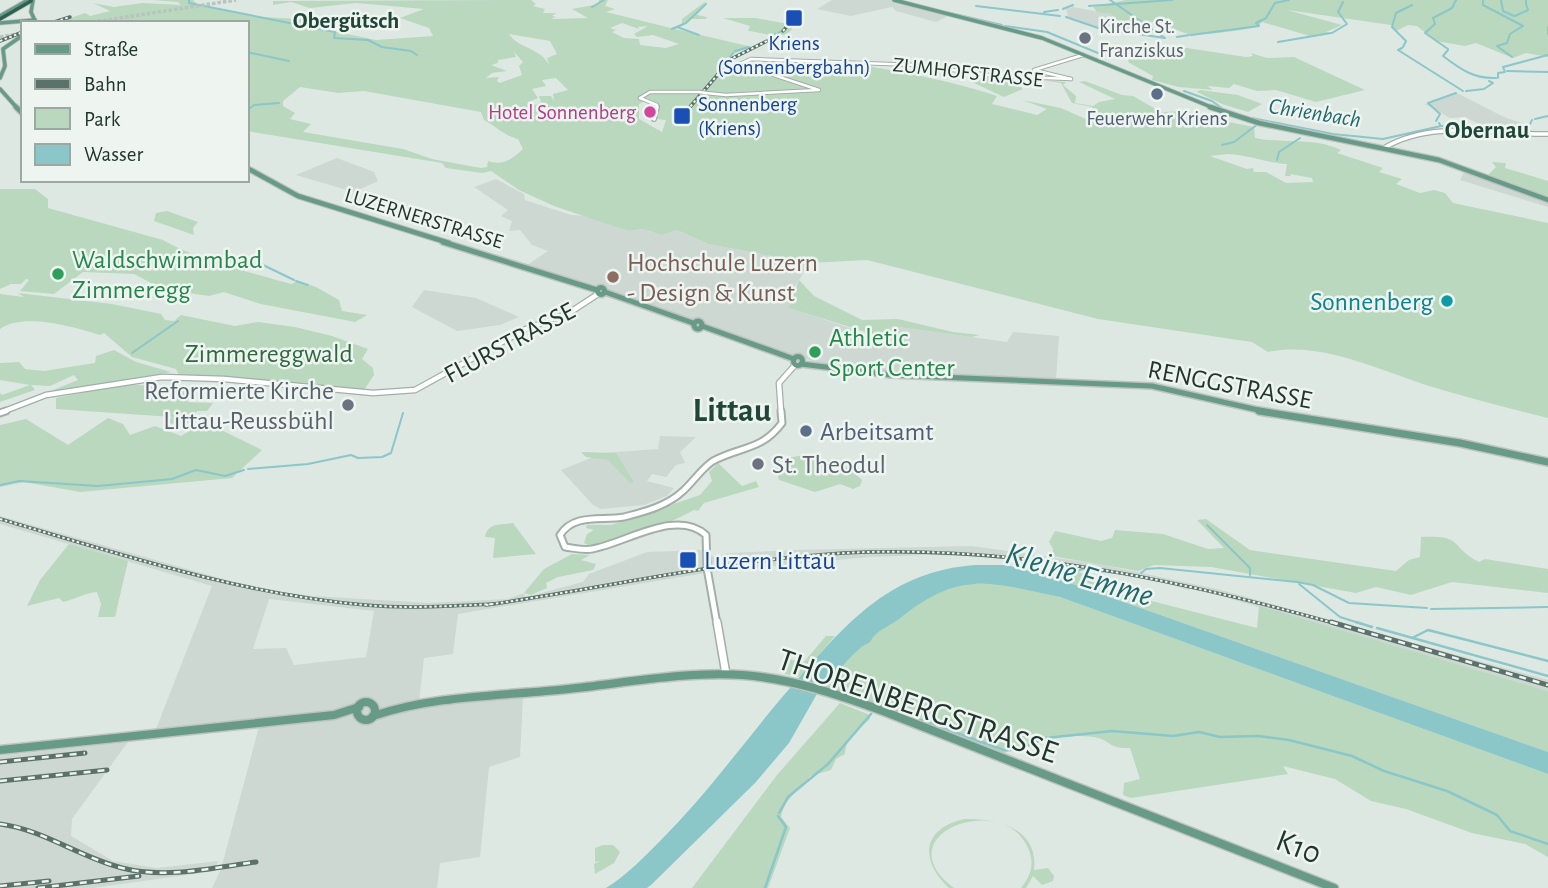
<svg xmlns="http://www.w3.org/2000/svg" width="1548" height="888" viewBox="0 0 1548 888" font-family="'Alegreya Sans',sans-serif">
	<rect width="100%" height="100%" fill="#dee8e3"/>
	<g fill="#cdd8d2" fill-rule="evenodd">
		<path d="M 832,0 L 890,0 L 950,15 L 936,22 L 896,11 L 892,7 L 851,16 L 817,9 Z"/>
		<path d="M 1073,7 L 1111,14 L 1122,23 L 1100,29 L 1068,17 L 1066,9 Z"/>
		<path d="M 1457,93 L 1506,118 L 1526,124 L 1502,129 L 1484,127 L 1465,117 L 1450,118 L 1425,104 Z"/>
		<path d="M 337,158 L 374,172 L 378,181 L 354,192 L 296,175 Z"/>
		<path d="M 1465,170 L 1548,200 L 1548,207 L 1460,180 Z"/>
		<path d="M 496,179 L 524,194 L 525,200 L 571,215 L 589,216 L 629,231 L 643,229 L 662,235 L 677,230 L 708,244 L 809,263 L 795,287 L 790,308 L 868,334 L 882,337 L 892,326 L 1007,342 L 1013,332 L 1059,336 L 1056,381 L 859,372 L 821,364 L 527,265 L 548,251 L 532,245 L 520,230 L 509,231 L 512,221 L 501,216 L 508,210 L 474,187 Z"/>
		<path d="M 424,290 L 476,298 L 519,317 L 500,325 L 457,331 L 412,307 Z"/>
		<path d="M 660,436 L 696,437 L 680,452 L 685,463 L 676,465 L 666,477 L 652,474 L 647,481 L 674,488 L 667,496 L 644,505 L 601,509 L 593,505 L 561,470 L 603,453 L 658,449 Z"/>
		<path d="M 0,516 L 258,589 L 313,596 L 430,603 L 507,599 L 524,593 L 525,597 L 533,595 L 583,582 L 589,574 L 647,552 L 703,550 L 704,558 L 731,553 L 795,550 L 972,546 L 1099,564 L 1217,589 L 1548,680 L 1548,691 L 1193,588 L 1188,590 L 1147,577 L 1081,566 L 979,556 L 928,555 L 869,557 L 711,572 L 458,614 L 453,654 L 424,658 L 419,702 L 523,698 L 520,757 L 489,767 L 480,857 L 440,863 L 437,888 L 212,888 L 221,869 L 260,723 L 154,734 L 212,586 L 0,524 ZM 269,599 L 374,611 L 366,657 L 294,665 L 286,648 L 253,649 Z"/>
		<path d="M 128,742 L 72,819 L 71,836 L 113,861 L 157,868 L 218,861 L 215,871 L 93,888 L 0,888 L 0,756 Z"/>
	</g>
	<g fill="#b9d8be" fill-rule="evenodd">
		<path d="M 153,0 L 193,0 L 197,4 L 262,17 L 300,19 L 308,26 L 376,40 L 433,36 L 429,28 L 400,18 L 424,9 L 356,3 L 310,8 L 291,2 L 273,5 L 273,1 L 531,0 L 536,4 L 533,6 L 545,9 L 543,13 L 556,13 L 552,16 L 556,17 L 551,19 L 588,18 L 572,9 L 599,4 L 599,0 L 608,0 L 605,6 L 615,9 L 606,12 L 671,28 L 682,24 L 682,19 L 706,1 L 697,15 L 707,17 L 706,19 L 690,19 L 675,29 L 752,47 C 739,52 724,55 721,70 L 731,65 L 746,68 L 751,64 L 857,69 L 861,65 C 908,73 952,81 997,96 L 992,104 L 1037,115 L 1047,109 L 1022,100 L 1061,108 L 1088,120 L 1096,117 L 1092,107 L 1072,103 L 1061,83 L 1041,80 L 1066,82 L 1063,85 L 1076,96 L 1075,103 L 1093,106 L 1099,102 L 1115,99 L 1079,82 L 1085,81 L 1122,95 L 1133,96 L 1154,108 L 1155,111 C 1169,114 1180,109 1194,113 L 1182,117 L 1221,126 L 1224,121 L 1254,127 L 1255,138 C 1285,144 1313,137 1341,150 L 1337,153 L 1383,168 L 1379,172 L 1402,179 L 1396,184 L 1420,193 L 1434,190 L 1445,193 L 1453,203 L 1548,223 L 1548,418 C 1508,408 1468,398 1429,386 C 1379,370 1321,341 1268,352 L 1252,342 L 1098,319 L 867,260 L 809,263 L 708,244 L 677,230 L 662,235 L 643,229 L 629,231 L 601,222 L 554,206 L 519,190 L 491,171 L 482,173 L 446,168 L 442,163 L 247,131 L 247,23 L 56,23 L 85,13 L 90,16 L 110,11 L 93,3 L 114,7 L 142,3 L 181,5 L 178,2 ZM 622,23 L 639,29 L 638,27 L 648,26 L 634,34 L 637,37 L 653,35 L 679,44 L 666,48 L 640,45 L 639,39 L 624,38 L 612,32 L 616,30 L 610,28 ZM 509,34 L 550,41 L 557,54 L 547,58 L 549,65 C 541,48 519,49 509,34 ZM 514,52 L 523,62 L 519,66 L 522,75 L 500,83 L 497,81 L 499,77 L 486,78 L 492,73 L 507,71 L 491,65 L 498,63 L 498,60 L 516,57 ZM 556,78 L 568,90 L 553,94 L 554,101 L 551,96 L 539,96 L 541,102 L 536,105 L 529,102 L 538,98 L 532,89 L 546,86 L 542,80 ZM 300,87 L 338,93 L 364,91 L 481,112 L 484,120 C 497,127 503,135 518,139 L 523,149 C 512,159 503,166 488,161 L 487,167 L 481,168 L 432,159 L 403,149 L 303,132 L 311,124 L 290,119 L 295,113 L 283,106 L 283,101 ZM 645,101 L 659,106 L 655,119 L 666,120 L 662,132 L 639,119 L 639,104 ZM 1228,154 C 1249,155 1267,163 1287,164 L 1285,176 L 1291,176 L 1290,174 L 1312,178 L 1313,182 L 1286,183 L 1266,172 L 1254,172 L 1253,168 L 1247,169 L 1210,156 Z"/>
		<path d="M 1126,0 L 1548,0 L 1548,57 L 1526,53 L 1513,58 L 1476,43 L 1465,46 L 1436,41 L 1417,26 L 1408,25 L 1396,31 L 1391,25 L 1287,10 L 1342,25 L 1326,32 L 1330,33 L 1313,37 L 1262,22 L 1259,26 C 1248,30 1200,36 1189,34 C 1175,31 1161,20 1147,22 L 1145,26 L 1151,29 L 1140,35 L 1116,27 L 1122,24 L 1111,14 L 1097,12 L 1093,7 Z"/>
		<path d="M 723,18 L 755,18 L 789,24 L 794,20 L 796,22 C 787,44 768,33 748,31 L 750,26 Z"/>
		<path d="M 1180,47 L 1246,57 L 1253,56 L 1251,53 L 1267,58 L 1294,57 L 1365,90 L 1316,102 L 1276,90 L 1257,91 L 1234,84 L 1229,88 L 1207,86 L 1213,90 L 1179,87 L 1152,80 L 1153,76 L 1128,62 L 1129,59 L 1154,59 Z"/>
		<path d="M 988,75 L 1023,83 L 1020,87 L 1023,89 L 1004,97 L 972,82 Z"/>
		<path d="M 1200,90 L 1238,95 L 1262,104 L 1248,112 L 1222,104 L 1197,92 Z"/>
		<path d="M 1492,162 L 1506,163 L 1505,168 L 1548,181 L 1548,199 L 1488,175 L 1496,167 Z"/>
		<path d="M 0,189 L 35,189 L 48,199 L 48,208 L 163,240 C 197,260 249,272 291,284 L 298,281 L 316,287 L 339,300 L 342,311 L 367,315 L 355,322 L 261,304 L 224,292 L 209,296 L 189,293 L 151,283 L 134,274 L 83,272 L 54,294 L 20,291 L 29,280 L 26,279 L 21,284 L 11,284 L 0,289 Z"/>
		<path d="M 167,211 L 198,222 L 193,228 L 194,235 L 154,221 L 156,213 Z"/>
		<path d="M 799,280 L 814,296 L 862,320 L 898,319 L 953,332 L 980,335 L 971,337 L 892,326 L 882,337 L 789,308 Z"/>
		<path d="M 18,293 L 112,304 L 161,314 L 165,320 L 174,321 L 181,315 L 235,326 L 258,322 L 295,327 L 332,336 L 368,349 L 362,359 L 373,368 L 374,375 L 364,390 L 179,375 L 176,369 L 132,357 L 104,333 L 100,335 C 75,327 23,312 0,329 L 0,294 L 24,297 Z"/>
		<path d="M 114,350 L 136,362 L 171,372 L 41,395 L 78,380 L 74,375 L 50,386 L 31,385 L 35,390 L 0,402 L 0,393 L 2,395 L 30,385 L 0,380 L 0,363 L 19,362 L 25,369 L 44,371 L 95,363 L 96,356 Z"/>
		<path d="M 127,384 L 196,390 L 187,402 L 213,403 L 207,411 L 197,411 L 186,425 L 167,423 L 172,417 L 56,409 L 56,398 Z"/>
		<path d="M 108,418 L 123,424 L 130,435 L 155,426 L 181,436 L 205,422 L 262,450 L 232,478 L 80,492 L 24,482 L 0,487 L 0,425 L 26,419 L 68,445 Z"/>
		<path d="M 581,452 L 616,453 L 634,482 L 630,483 L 608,460 L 586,457 Z"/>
		<path d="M 808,454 L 822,463 L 836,458 L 862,480 L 860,486 L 853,489 L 840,484 L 815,492 L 779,480 L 774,461 Z"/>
		<path d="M 718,463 L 742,486 L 756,481 L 759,487 L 704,503 L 698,511 L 694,510 C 662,527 627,540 590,546 L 584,543 L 587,534 L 594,530 L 586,528 L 587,525 L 611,525 L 662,508 L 700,495 L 712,481 L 709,472 Z"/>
		<path d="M 1206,519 L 1250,550 L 1396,571 L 1409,560 L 1420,557 L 1421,537 C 1465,535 1448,546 1479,562 L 1485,559 L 1548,569 L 1548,593 L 1452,582 L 1411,595 L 1376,587 L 1356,593 L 1211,567 L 1154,565 L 1138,571 L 1052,556 L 1053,549 L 1049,542 L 1055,531 L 1101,541 L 1112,538 L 1115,530 L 1163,534 L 1208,549 L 1224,548 L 1197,520 Z"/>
		<path d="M 513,523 L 536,554 L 493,558 L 495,538 L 485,537 C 488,522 500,525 513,523 Z"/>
		<path d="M 69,544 L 128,561 L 115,617 L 98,617 L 101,604 L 97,592 C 85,593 76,599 63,602 L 59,598 L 27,606 L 40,580 Z"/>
		<path d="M 572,554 L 590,555 L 581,560 L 596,564 L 593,570 L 558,577 L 546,583 L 547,588 L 531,595 L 524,593 L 544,569 Z"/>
		<path d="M 1072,569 L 1136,597 L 1257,628 L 1259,606 L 1548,691 L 1548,752 L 1053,577 L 1071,574 Z"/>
		<path d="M 964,584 L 1001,584 L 1060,597 L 1548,774 L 1548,857 L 1525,844 L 1472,833 L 1406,809 L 1371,801 L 1335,779 L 1283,766 L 1288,774 L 1131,798 L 1123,795 L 1124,783 L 1140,779 L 1130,748 C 1108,749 1109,739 1094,737 C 1060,733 1033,743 1001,754 L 822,684 L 861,645 L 926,597 Z"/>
		<path d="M 826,636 L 835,636 L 799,677 L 785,674 L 782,666 L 785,657 L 801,663 L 798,669 Z"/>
		<path d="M 840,703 L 870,715 L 870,719 C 858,730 846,736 845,754 L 836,759 L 831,770 L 810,776 C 799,792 785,797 781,817 L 790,828 L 768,888 L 692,888 L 777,775 Z"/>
		<path d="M 965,819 C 997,818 1039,828 1034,870 L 1048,868 L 1054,876 L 1053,881 L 1042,885 L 1033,876 L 1026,888 L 1021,888 C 1031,876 1035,863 1028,848 C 1004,790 882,834 954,888 L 949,888 C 919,860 922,828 965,819 Z"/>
		<path d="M 603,845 L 613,845 L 620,852 L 614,863 L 595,874 L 594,864 L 600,861 L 595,862 L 595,848 Z"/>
	</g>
	<path fill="#8bc6c9" d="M 975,565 L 1006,565 L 1053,577 L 1548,752 L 1548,774 L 1060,597 C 989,582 960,570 899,619 C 890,626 875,631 870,642 C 852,650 844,670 826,678 L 789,743 L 755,783 L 651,885 L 647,888 L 606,888 C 627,875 644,857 662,839 C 711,790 751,732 797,680 C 848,621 892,571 975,565 Z"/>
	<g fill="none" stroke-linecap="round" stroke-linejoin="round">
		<g stroke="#8bc6c9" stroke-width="2">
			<path d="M 189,0 L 189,3 L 335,32 L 334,38 L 368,40 L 382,47 L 411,51 L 417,55"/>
			<path d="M 1483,0 L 1483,5 L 1523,26 L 1510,34 L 1507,43 L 1497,46 L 1512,57"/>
			<path d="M 1501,0 L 1503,11 L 1514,16"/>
			<path d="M 1526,0 L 1526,3"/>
			<path d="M 976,6 L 1060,16"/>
			<path d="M 1089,6 L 1172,0"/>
			<path d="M 592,7 L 604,0"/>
			<path d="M 1063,9 L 1073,5"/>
			<path d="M 946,12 L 1002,25"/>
			<path d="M 1044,12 L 1058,10"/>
			<path d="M 1515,16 L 1528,10 L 1526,4"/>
			<path d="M 1066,17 L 1101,29"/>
			<path d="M 1005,26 L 1047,32 L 1098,53"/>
			<path d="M 677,27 L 699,35"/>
			<path d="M 1548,27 L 1548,34"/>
			<path d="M 672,29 L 686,23 L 706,4"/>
			<path d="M 1103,29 L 1165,38 L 1110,0"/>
			<path d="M 778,33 L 790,26"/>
			<path d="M 1332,33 L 1347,24 L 1338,12 L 1343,2"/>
			<path d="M 773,35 L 776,34"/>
			<path d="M 1191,35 L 1259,26 L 1256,23 L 1266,18 L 1275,3 L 1289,0"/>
			<path d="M 1177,37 L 1189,35"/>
			<path d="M 1278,42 L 1331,33"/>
			<path d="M 1403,47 L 1406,41 L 1392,27 L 1396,13 L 1412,5"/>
			<path d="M 1402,48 L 1398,50 L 1463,91"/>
			<path d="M 1448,49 L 1425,33 L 1435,24 L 1433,18 L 1452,8 L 1456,0"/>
			<path d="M 1448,50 L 1443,56 C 1460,69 1474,79 1496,78"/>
			<path d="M 735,51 L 749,47"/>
			<path d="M 247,52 L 289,61"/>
			<path d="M 720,71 L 733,53"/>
			<path d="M 1507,71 L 1548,72"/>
			<path d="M 1498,78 L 1498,73 L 1505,72 L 1503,67 L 1548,55"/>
			<path d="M 1184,91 L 1212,101 L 1223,109"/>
			<path d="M 1466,91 L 1484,89 L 1493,83 L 1489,81"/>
			<path d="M 254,105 L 279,103"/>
			<path d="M 247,110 L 253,106"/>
			<path d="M 1252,118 L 1333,134 L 1383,139 L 1441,126 L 1439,123"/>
			<path d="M 1535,119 L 1548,116"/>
			<path d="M 1436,121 L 1440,114 L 1428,103 L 1456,93"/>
			<path d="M 1530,124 L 1532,120"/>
			<path d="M 1442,126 L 1453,129"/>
			<path d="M 1490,130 L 1527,125"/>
			<path d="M 1222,145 L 1234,142 L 1258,124"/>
			<path d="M 1277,160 L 1279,152 L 1300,138"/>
			<path d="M 261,264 L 294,280"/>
			<path d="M 296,281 L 308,285"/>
			<path d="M 132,353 L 178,321"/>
			<path d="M 248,469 L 308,464 L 351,455 L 358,458 L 382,457 L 391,453 L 403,413"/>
			<path d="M 0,485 L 19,481 L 98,486 L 172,479 L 196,470 L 225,476 L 244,470"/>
			<path d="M 1207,525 L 1250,568 L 1250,575"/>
			<path d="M 1141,573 L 1146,569 L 1160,568 L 1297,582 L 1313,585 L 1349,603 L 1427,608"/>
			<path d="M 1062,579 L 1082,569 L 1141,576"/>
			<path d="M 1299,584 L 1340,617 L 1362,624"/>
			<path d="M 1431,609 L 1548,607"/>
		</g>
		<g stroke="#8bc6c9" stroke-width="2.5">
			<path d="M 1356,622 L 1372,627"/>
			<path d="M 1377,628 L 1548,676"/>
			<path d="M 1414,637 L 1428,630 L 1548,661"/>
			<path d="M 879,705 L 1004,750 L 1016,750 L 1046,738 L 1112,731 L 1173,736 L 1199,732 L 1220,737 L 1258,736 L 1289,740 L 1352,756 L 1384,771 L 1447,791 L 1497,815 L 1510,831 L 1548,844"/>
			<path d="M 779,813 L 788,797 L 828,764 L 871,714"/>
			<path d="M 765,888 L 786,827 L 778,816"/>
		</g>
		<g stroke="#b8c4bf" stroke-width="3.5" stroke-dasharray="3.5 2" stroke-linecap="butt">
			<path d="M 87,23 L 236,0"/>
			<path d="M 0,37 L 23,33"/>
		</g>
		<g stroke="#a2afa9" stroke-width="4.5">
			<g id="minor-far4">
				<path d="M 1071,79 L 1034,70 L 1083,55"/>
				<path d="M 706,93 L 726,95 L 819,90 L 740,64 L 751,59 L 917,65 L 995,76 L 1071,79"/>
				<path d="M 640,98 L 650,92 L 699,92"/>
				<path d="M 640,98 L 657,105 L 656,109"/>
			</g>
		</g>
		<g stroke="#a2afa9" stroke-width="6">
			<g id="minor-far3">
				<path d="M 654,119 L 657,107"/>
				<path d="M 1384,148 C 1432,119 1495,135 1548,134"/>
			</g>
		</g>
		<g stroke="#a2afa9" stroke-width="7">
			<g id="minor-far2">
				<path d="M 2,412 L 46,395 L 162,377 L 224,379 L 373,393 L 415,390 L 526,329 L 569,313 L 598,294"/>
				<path d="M 781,412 L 779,383 L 796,364"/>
			</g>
		</g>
		<g stroke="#a2afa9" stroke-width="9">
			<g id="minor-far1">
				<path d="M 0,413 L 6,411"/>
				<path d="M 717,624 L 707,568 L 706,535 C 677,508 626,543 592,549 C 584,551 574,548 565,547 L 560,535 C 574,513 601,521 624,517 C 644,512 667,506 683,491 C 693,482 702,468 713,461 C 741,446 761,451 782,423 L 781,411"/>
			</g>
		</g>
		<g stroke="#a2afa9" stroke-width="10">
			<path id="minor" d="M 717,622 L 726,674"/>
		</g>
		<g stroke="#bcc3c0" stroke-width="5">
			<g id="major-far4">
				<path d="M 33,0 L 31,12 L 36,23"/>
				<path d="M 894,0 L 1042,38 L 1216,109"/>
				<path d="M 0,16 L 28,0"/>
				<path d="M 0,23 L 35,20"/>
				<path d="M 0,78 L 5,66 L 3,49 L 23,35"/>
				<path d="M 0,89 L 18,109"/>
			</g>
		</g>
		<g stroke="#bcc3c0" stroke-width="7">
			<g id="major-far3">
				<path d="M 16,107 L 23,114"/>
				<path d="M 1210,107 L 1259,123 L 1439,160 L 1548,200"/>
				<path d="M 247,168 L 298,196 L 449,243"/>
			</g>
		</g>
		<g stroke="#bcc3c0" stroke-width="8">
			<g id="major-far2">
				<path d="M 443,242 L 597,290"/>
				<circle cx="601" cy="291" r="3.5"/>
				<path d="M 605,292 L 693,323"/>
				<circle cx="698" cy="325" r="4"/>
				<path d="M 702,326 L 794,359"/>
				<circle cx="798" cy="361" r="4.5"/>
				<path d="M 801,364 L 891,375 L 1152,386 L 1267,412"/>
			</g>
		</g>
		<g stroke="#bcc3c0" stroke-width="10">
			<path id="major-far1" d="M 1259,411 L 1460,443 L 1548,462"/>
		</g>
		<g stroke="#bcc3c0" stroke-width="11">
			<g id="major">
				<circle cx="366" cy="711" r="9"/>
				<path d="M 373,716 C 434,695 504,696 568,689 C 625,683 686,671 743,675 C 792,679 837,694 883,711 L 1334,888"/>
				<path d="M 0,750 L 334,715 L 359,707"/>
			</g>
		</g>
		<g stroke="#bcc3c0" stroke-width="5">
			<path id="highway" d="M 0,19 L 31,1"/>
		</g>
		<use href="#minor-far4" stroke="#fff" stroke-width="2.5"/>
		<use href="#minor-far3" stroke="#fff" stroke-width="3.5"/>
		<use href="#minor-far2" stroke="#fff" stroke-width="4.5"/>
		<use href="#minor-far1" stroke="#fff" stroke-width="5"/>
		<use href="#minor" stroke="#fff" stroke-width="7"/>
		<use href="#major-far4" stroke="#679a87" stroke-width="3.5"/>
		<use href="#major-far3" stroke="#679a87" stroke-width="4.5"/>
		<use href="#major-far2" stroke="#679a87" stroke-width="5"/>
		<use href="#major-far1" stroke="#679a87" stroke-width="7"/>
		<use href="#major" stroke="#679a87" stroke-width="8"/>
		<use href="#highway" stroke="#306051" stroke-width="3.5"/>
		<g stroke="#5b726a" stroke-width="3.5">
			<g id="rail-far1">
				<path d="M 51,23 L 70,17"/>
				<path d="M 783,31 L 793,19"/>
				<path d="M 0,41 L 23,32"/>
				<path d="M 684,114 L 731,59 L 767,41"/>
				<path d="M 0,519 C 120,554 240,594 365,605 C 407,609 450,606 493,604"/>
				<path d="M 486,605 C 613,587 740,556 868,552 C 1028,548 1184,581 1337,624"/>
			</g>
		</g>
		<g stroke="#5b726a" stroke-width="5">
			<g id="rail">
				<path d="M 1331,622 L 1548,685"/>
				<path d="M 0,762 L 85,753"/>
				<path d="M 0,781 L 107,770"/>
				<path d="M 0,824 C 44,830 79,857 122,868 C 165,879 212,868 256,862"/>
				<path d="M 0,886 L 49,881"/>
				<path d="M 38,888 L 139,876"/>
			</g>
		</g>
		<use href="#rail-far1" stroke="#eef5f1" stroke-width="2" stroke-dasharray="2.5" stroke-linecap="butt"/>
		<use href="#rail" stroke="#eef5f1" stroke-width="2.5" stroke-dasharray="7" stroke-linecap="butt"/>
		<g stroke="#a2afa9" stroke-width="4.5" stroke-linecap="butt">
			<path id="minor-bridge" d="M 699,92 L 706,93"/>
		</g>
		<use href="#minor-bridge" stroke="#fff" stroke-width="2.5"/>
	</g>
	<g fill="#1a4fb4" stroke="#eef5f1" stroke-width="2.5">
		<rect x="785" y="9" width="18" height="18" rx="3.5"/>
		<rect x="673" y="107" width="18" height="18" rx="3.5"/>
		<rect x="679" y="551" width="18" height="18" rx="3.5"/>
	</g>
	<g fill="#6b7280" stroke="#eef5f1" stroke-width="2.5">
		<circle cx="1085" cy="38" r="7"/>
		<circle cx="348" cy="405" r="7"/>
		<circle cx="758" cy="464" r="7"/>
	</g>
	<g fill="#5c6f8a" stroke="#eef5f1" stroke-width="2.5">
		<circle cx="1157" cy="94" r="7"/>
		<circle cx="806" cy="431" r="7"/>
	</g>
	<circle fill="#d1479c" stroke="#eef5f1" stroke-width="2.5" cx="650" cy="112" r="7"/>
	<g fill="#2e9e5b" stroke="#eef5f1" stroke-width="2.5">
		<circle cx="58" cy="274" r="7"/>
		<circle cx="815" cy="352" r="7"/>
	</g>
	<circle fill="#8d6e63" stroke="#eef5f1" stroke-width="2.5" cx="613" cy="277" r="7"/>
	<circle fill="#0f9aa8" stroke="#eef5f1" stroke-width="2.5" cx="1447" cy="301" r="7"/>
	<g text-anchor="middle" stroke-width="5" stroke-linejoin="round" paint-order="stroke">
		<g font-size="21" fill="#5b616d" stroke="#eef5f1" text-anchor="start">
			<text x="1099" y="33">Kirche St.<tspan x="1099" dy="24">Franziskus</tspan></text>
		</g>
		<g font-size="21" fill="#164399" stroke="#eef5f1">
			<text x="794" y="50">Kriens<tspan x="794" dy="24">(Sonnenbergbahn)</tspan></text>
			<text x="698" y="111" text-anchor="start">Sonnenberg<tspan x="698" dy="24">(Kriens)</tspan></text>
		</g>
		<g font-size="21" fill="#21362e" stroke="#eef5f1">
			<text transform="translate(968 72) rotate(6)" y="7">ZUMHOFSTRASSE</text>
			<text transform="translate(424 218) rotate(17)" y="7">LUZERNERSTRASSE</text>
		</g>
		<g font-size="21" fill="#b23c85" stroke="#eef5f1" text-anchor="end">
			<text x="636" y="119">Hotel Sonnenberg</text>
		</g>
		<g font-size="21" fill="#4e5e75" stroke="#eef5f1">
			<text x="1157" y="125">Feuerwehr Kriens</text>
		</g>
		<g font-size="23" font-weight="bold" fill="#204639" stroke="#eef5f1">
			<text x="346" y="28">Obergütsch</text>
		</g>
		<g font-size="23" font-style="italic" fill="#22686c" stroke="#eef5f1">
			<text transform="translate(1315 112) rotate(9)" y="8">Chrienbach</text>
		</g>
		<g font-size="24" font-weight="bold" fill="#204639" stroke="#eef5f1">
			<text x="1487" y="138">Obernau</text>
		</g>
		<g font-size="26" fill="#27864d" stroke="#eef5f1" text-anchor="start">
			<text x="72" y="268">Waldschwimmbad<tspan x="72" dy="30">Zimmeregg</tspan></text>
			<text x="829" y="346">Athletic<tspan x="829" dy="30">Sport Center</tspan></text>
		</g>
		<g font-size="26" fill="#785e54" stroke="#eef5f1" text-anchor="start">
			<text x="627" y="271">Hochschule Luzern<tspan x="627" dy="30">- Design &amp; Kunst</tspan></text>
		</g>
		<g font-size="26" fill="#0d838f" stroke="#eef5f1" text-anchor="end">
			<text x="1433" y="310">Sonnenberg</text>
		</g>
		<g font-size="26" fill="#21362e" stroke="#eef5f1">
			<text transform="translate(509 342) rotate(-28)" y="9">FLURSTRASSE</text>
			<text transform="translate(1230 384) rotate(11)" y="9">RENGGSTRASSE</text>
		</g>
		<g font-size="26" fill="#306940" stroke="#eef5f1">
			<text x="269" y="362">Zimmereggwald</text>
		</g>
		<g font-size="26" fill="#5b616d" stroke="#eef5f1" text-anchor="end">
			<text x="334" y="399">Reformierte Kirche<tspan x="334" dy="30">Littau-Reussbühl</tspan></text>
			<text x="772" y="473" text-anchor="start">St. Theodul</text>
		</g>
		<g font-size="26" fill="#4e5e75" stroke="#eef5f1" text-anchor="start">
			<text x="820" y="440">Arbeitsamt</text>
		</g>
		<g font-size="26" fill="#164399" stroke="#eef5f1" text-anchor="start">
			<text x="704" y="569">Luzern Littau</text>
		</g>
		<g font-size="32" fill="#21362e" stroke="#eef5f1">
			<text transform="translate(918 705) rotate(19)" y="11">THORENBERGSTRASSE</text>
			<text transform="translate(1299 846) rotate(21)" y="11">K10</text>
		</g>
		<g font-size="33" font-weight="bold" fill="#204639" stroke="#eef5f1">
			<text x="732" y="421">Littau</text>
		</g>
		<g font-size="33" font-style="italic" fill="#22686c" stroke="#eef5f1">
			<text transform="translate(1080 573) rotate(17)" y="12">Kleine Emme</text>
		</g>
	</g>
	<rect x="21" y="21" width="228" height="161" fill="#eef5f1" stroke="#9ca9a3" stroke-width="2"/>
	<rect x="35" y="44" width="35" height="10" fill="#679a87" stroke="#9ca9a3" stroke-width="2"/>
	<text x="84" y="56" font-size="21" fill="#21362e">Straße</text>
	<rect x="35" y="79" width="35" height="10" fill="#5b726a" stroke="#9ca9a3" stroke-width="2"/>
	<text x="84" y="91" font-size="21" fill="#21362e">Bahn</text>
	<rect x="35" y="108" width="35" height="21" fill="#b9d8be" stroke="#9ca9a3" stroke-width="2"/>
	<text x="84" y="126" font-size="21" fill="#21362e">Park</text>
	<rect x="35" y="144" width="35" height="21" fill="#8bc6c9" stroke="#9ca9a3" stroke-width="2"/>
	<text x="84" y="161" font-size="21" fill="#21362e">Wasser</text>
</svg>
